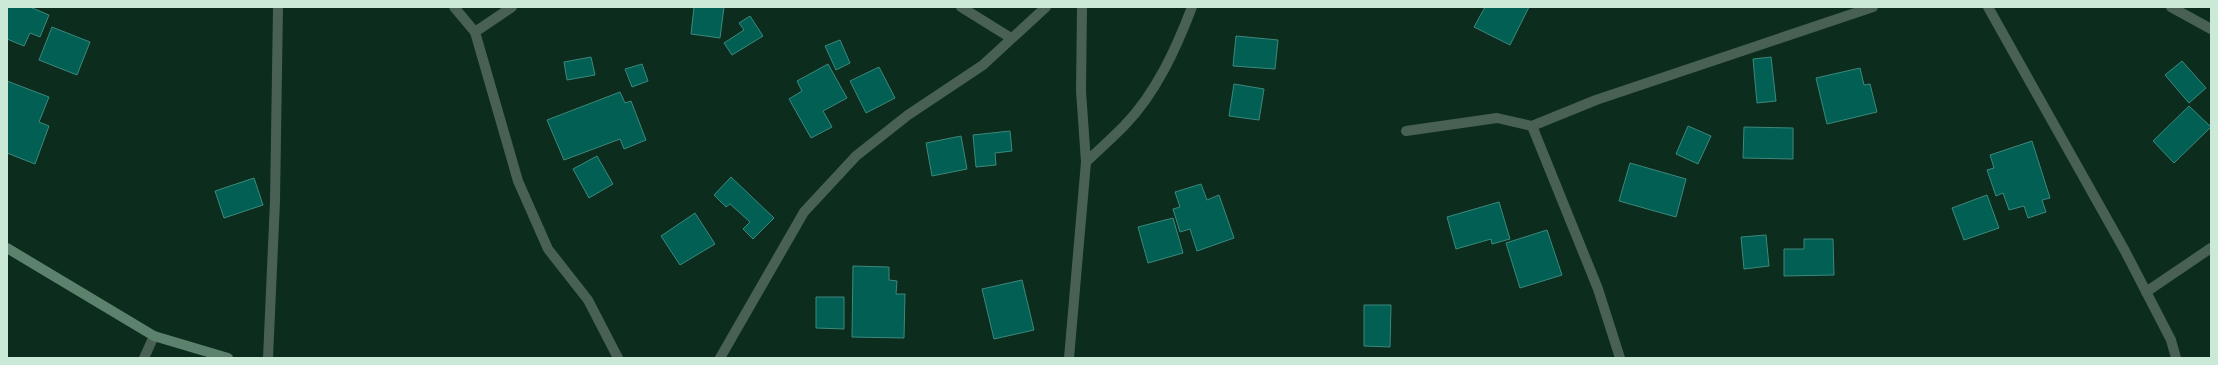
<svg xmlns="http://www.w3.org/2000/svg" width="2218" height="365" viewBox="0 0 2218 365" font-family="'Fira Sans Condensed',sans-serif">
	<rect width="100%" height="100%" fill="#0c2c1d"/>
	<g fill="#015f54" stroke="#3c897c">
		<path d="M 7,7 L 30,7 L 49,15 L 40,37 L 30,33 L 24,46 L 7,39 Z"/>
		<path d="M 694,7 L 724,7 L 720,38 L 691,34 Z"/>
		<path d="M 1485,7 L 1529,7 L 1510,45 L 1474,27 Z"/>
		<path d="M 750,16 L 763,36 L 732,55 L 724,43 L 744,30 L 739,23 Z"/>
		<path d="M 52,27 L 90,42 L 77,75 L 39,60 Z"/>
		<path d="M 1236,36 L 1278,40 L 1275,69 L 1233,66 Z"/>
		<path d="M 840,40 L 850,63 L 836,70 L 825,46 Z"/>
		<path d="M 591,57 L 595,75 L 567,80 L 564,62 Z"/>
		<path d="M 1771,57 L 1776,101 L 1757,103 L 1753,59 Z"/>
		<path d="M 2182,61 L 2206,88 L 2189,103 L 2165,75 Z"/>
		<path d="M 642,64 L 648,81 L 632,87 L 625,69 Z"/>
		<path d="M 828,64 L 847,98 L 823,111 L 832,127 L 811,138 L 789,99 L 802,91 L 797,81 Z"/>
		<path d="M 879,67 L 895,98 L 866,113 L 850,81 Z"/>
		<path d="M 1860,68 L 1864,85 L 1870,84 L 1877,112 L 1827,124 L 1816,78 Z"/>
		<path d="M 7,81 L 49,97 L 39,122 L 49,126 L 35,164 L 7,153 Z"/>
		<path d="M 1234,84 L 1264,89 L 1259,120 L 1229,116 Z"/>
		<path d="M 620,92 L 625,103 L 631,101 L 646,140 L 624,149 L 620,139 L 564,160 L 547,120 Z"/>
		<path d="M 2189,106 L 2211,127 L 2174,163 L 2153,141 Z"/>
		<path d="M 1688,126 L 1711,136 L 1698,164 L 1676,154 Z"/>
		<path d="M 1744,127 L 1793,128 L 1793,159 L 1743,158 Z"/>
		<path d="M 1010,131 L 1012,151 L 995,153 L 996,165 L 976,167 L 973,135 Z"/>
		<path d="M 961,136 L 967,169 L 932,176 L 926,143 Z"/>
		<path d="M 2032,141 L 2050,198 L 2042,200 L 2046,212 L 2028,218 L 2024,206 L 2009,210 L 2003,193 L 1996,196 L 1987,170 L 1994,168 L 1990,155 Z"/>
		<path d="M 597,156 L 613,184 L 589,198 L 573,169 Z"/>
		<path d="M 1630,163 L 1686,179 L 1676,217 L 1619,201 Z"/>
		<path d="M 731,177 L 774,218 L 753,239 L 743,229 L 750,222 L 730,204 L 726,207 L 714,195 Z"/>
		<path d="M 254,178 L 263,205 L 224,218 L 215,191 Z"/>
		<path d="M 1201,184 L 1207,200 L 1219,195 L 1234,238 L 1197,251 L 1190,229 L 1180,232 L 1173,209 L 1180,207 L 1175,192 Z"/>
		<path d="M 1987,195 L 1999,228 L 1964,240 L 1952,208 Z"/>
		<path d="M 1499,202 L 1510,239 L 1492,244 L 1491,239 L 1456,249 L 1447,217 Z"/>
		<path d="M 695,213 L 715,244 L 680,265 L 661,236 Z"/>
		<path d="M 1173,218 L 1183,253 L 1148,263 L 1138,227 Z"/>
		<path d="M 1547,230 L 1562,275 L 1520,288 L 1506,243 Z"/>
		<path d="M 1766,235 L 1769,266 L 1744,269 L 1741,237 Z"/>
		<path d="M 1804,239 L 1833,239 L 1834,275 L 1784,276 L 1784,249 L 1804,249 Z"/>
		<path d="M 853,266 L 889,267 L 889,280 L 897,281 L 896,294 L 905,294 L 904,338 L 852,337 Z"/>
		<path d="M 1022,280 L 1034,330 L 994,339 L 982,289 Z"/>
		<path d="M 816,297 L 844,297 L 844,329 L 816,328 Z"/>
		<path d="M 1364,305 L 1391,305 L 1390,347 L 1364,346 Z"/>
	</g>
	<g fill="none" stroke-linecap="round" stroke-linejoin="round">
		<g stroke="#496154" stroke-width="10">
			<path d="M 454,7 L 475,32 L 518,181 L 548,249 L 588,300 L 618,358"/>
			<path d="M 961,7 L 1011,38"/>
			<path d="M 1082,7 L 1081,91 L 1086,162 C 1099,150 1112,138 1124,126 C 1156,93 1176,49 1192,7"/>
			<path d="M 1988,7 L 2125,251 L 2171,340 L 2176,358"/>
			<path d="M 2171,7 L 2211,29"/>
			<path d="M 475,32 L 512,7"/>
			<path d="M 1406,131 L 1497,118 L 1532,126"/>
			<path d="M 2146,292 L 2211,248"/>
			<path d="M 268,358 L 275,201 L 278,7"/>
			<path d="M 720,358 L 804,212 L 856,156 L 908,115 L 983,65 L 1046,7"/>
			<path d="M 1069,358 L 1086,162"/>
			<path d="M 1620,358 L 1598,289 L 1532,126 L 1596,100 L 1873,7"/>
		</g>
		<path stroke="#496154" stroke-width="10" d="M 144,358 L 154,336"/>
		<path stroke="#5c826e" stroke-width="10" d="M 7,248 L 154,336 L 228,358"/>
	</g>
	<rect width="2218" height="365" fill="none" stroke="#cae9d7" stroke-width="16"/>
</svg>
